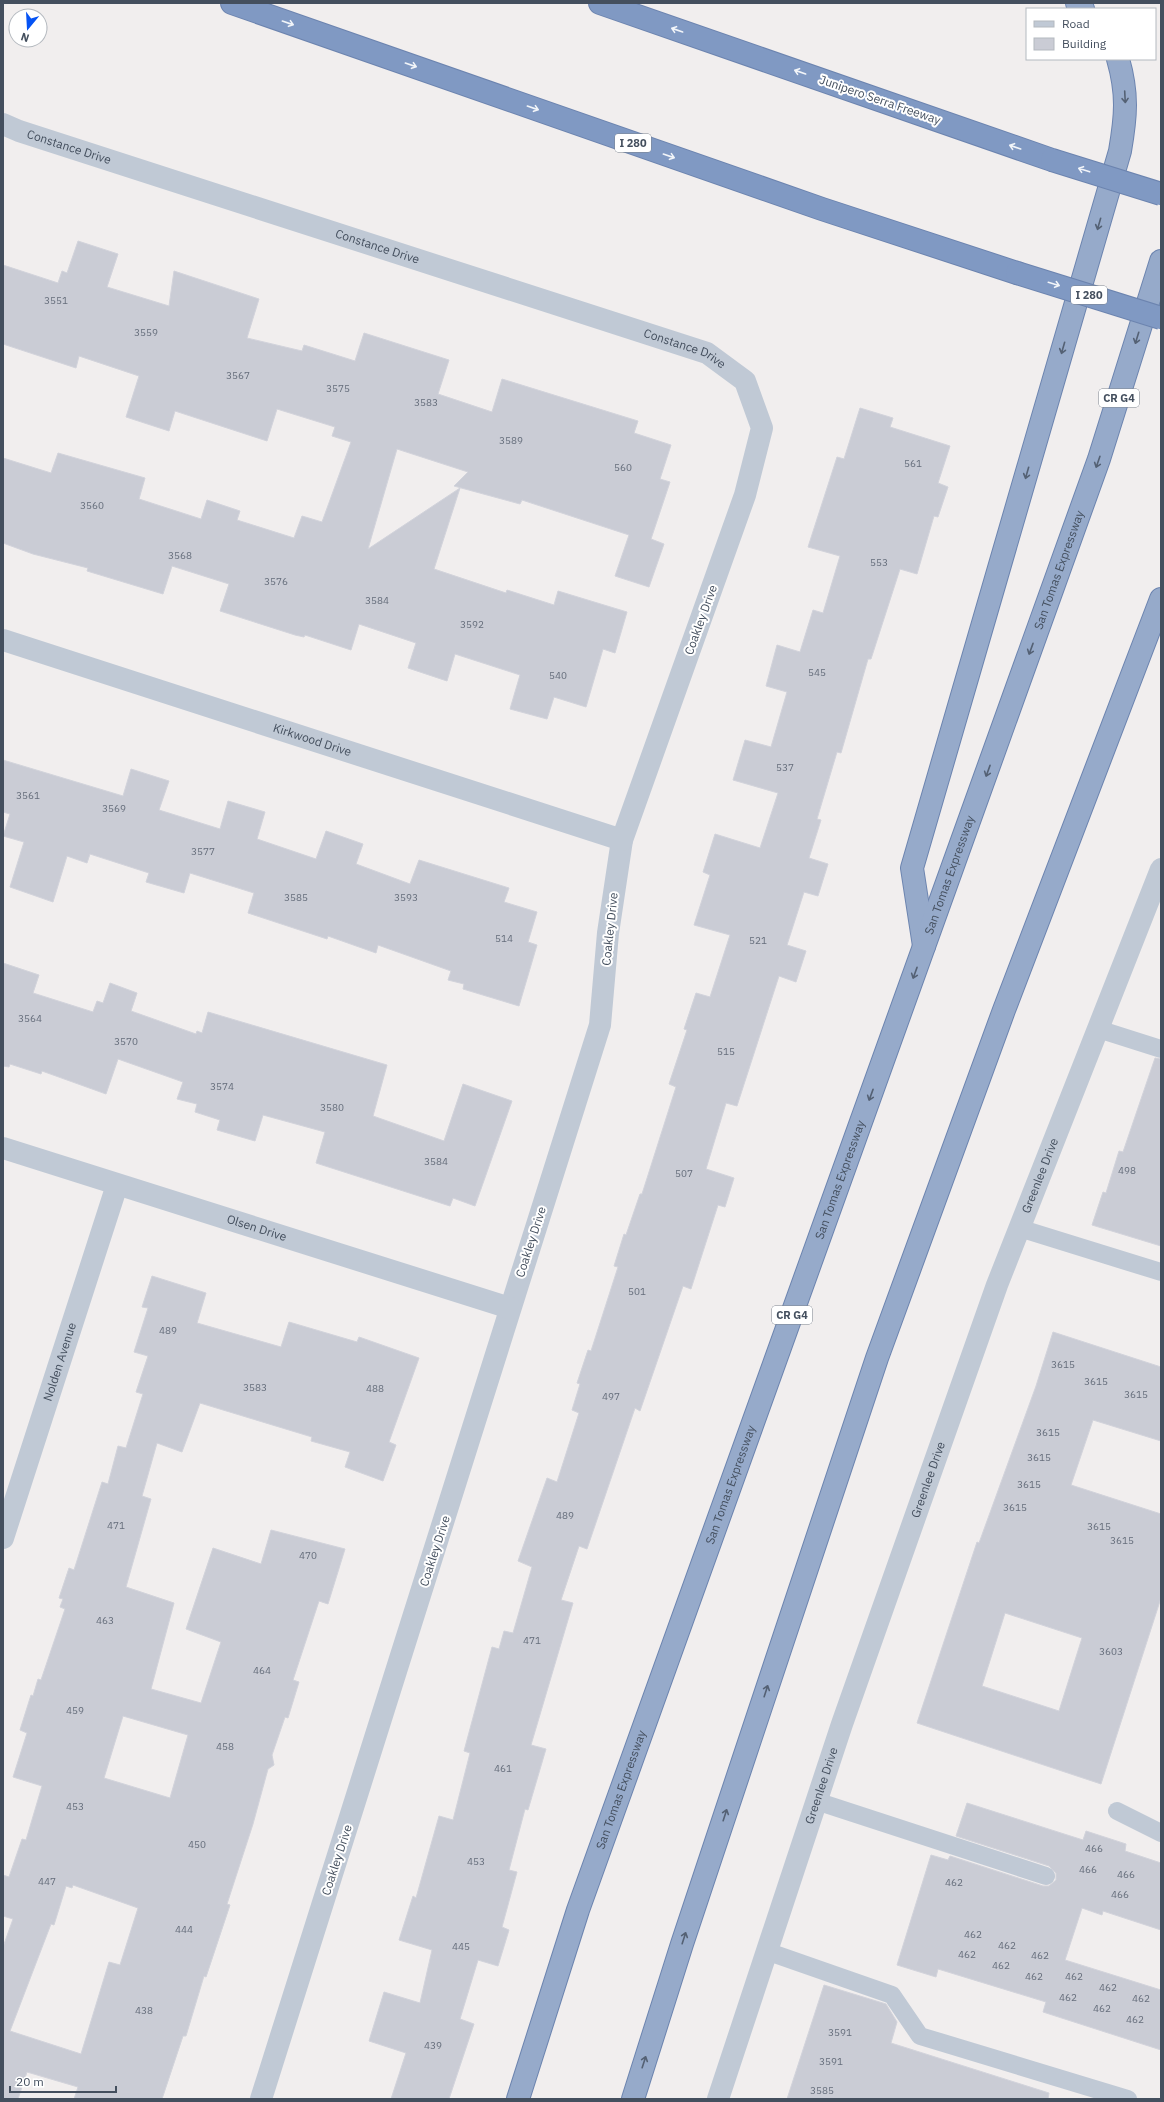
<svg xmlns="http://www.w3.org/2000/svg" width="1164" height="2102" viewBox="0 0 1164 2102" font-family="'IBM Plex Sans',sans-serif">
	<rect width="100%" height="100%" fill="#f1eeee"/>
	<g fill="#caccd5" stroke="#d2d3db" fill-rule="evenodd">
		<path d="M 78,241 L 118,254 L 107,287 L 169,306 L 174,271 L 259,299 L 247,338 L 302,351 L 304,345 L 355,361 L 364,333 L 449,360 L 438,394 L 492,412 L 502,379 L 638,421 L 634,433 L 671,445 L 660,479 L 670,482 L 651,539 L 664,544 L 649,587 L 615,576 L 629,535 L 522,500 L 520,504 L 454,486 L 468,472 L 397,449 L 368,549 L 460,488 L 434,569 L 506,593 L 507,590 L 554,605 L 558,591 L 627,612 L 615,653 L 603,649 L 586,707 L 554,697 L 547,719 L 510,709 L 520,675 L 455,654 L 447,681 L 408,668 L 416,643 L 359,624 L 351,650 L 305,635 L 304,637 L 295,635 L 220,611 L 229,584 L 172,566 L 163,594 L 87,571 L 88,568 L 33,554 L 3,543 L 3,458 L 51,473 L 58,453 L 145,478 L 139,499 L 201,519 L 207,500 L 240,511 L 237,520 L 294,538 L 302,516 L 322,522 L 351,442 L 332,436 L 335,427 L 277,409 L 267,441 L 175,411 L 169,431 L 126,417 L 139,376 L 79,356 L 76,368 L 3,344 L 3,265 L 58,283 L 62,271 L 67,273 Z"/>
		<path d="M 860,408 L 893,418 L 890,427 L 950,446 L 938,483 L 948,487 L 938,517 L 934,516 L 917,574 L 900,569 L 871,659 L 868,659 L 841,753 L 837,752 L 817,819 L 821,820 L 809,858 L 828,864 L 818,896 L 804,892 L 787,945 L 806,951 L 796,982 L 779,976 L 737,1106 L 726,1103 L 706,1169 L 734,1178 L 725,1207 L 718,1205 L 691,1289 L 683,1286 L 640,1411 L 635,1408 L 587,1549 L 579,1546 L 561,1600 L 573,1603 L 531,1745 L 546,1749 L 528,1810 L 525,1809 L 509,1870 L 517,1872 L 502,1927 L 509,1930 L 498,1966 L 478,1960 L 460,2019 L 474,2024 L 449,2099 L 391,2099 L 406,2053 L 369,2041 L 384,1992 L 420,2003 L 432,1950 L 399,1940 L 413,1896 L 416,1898 L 439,1816 L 453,1820 L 470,1753 L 464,1751 L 492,1647 L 499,1649 L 504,1631 L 513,1633 L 532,1567 L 518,1561 L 547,1478 L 557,1482 L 579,1413 L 572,1410 L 580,1384 L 577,1383 L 588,1350 L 591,1351 L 618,1267 L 614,1266 L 624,1234 L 626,1235 L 640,1194 L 642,1194 L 676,1087 L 669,1084 L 687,1030 L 684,1029 L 696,993 L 710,997 L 730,935 L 694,925 L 710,875 L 703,872 L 715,834 L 760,848 L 778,793 L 733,780 L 745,740 L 771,747 L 787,692 L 766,686 L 777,645 L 800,652 L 813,610 L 823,613 L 840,556 L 808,547 L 837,457 L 844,459 Z"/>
		<path d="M 3,760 L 123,796 L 131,769 L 169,781 L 159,810 L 220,829 L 228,801 L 265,812 L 257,839 L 316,859 L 326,831 L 363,844 L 356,864 L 410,884 L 419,860 L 509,888 L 504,902 L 537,912 L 528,942 L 537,945 L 519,1006 L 463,989 L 464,984 L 448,980 L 451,971 L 378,945 L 376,953 L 328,936 L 327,939 L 248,913 L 254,893 L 190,873 L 184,893 L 146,882 L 149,873 L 90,854 L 87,863 L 67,856 L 53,902 L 10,887 L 24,842 L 3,836 L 10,814 L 3,812 Z"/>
		<path d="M 3,963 L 39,975 L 33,993 L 93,1012 L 97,1001 L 103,1003 L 110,983 L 137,993 L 131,1011 L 196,1034 L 197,1031 L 202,1033 L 208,1012 L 387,1065 L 373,1116 L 444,1141 L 463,1084 L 512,1101 L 475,1206 L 453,1198 L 450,1206 L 316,1163 L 325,1132 L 263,1115 L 255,1141 L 217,1130 L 220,1120 L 195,1112 L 197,1104 L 177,1099 L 183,1082 L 118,1059 L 106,1094 L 42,1071 L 41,1074 L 10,1064 L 9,1067 L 3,1066 Z"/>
		<path d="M 1155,1058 L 1161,1059 L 1161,1246 L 1092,1225 L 1103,1192 L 1106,1193 L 1119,1151 L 1123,1152 Z"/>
		<path d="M 152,1276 L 206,1293 L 197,1323 L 281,1347 L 289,1322 L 357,1342 L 359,1337 L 419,1358 L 389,1442 L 396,1445 L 383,1481 L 345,1467 L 350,1452 L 311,1441 L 312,1437 L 200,1403 L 182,1452 L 157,1443 L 142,1496 L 151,1499 L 126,1587 L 174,1603 L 151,1689 L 201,1703 L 221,1642 L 186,1629 L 213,1548 L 261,1564 L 271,1530 L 345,1549 L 328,1604 L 319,1601 L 293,1680 L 299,1682 L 288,1718 L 285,1717 L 272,1755 L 274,1765 L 268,1769 L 253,1824 L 227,1904 L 230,1905 L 206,1977 L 204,1976 L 186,2036 L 183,2036 L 162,2099 L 74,2099 L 78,2087 L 27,2072 L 18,2099 L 3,2099 L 3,1947 L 13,1919 L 3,1916 L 3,1875 L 9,1877 L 22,1839 L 26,1840 L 42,1786 L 13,1777 L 27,1733 L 20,1730 L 31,1695 L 33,1696 L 38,1679 L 41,1680 L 65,1609 L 60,1607 L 63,1599 L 59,1598 L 69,1568 L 74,1570 L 102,1482 L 108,1484 L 118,1446 L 126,1448 L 143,1394 L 136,1392 L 148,1356 L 134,1352 L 148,1308 L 142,1307 ZM 123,1716 L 188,1735 L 170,1798 L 104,1778 ZM 73,1885 L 138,1908 L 120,1965 L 109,1962 L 81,2054 L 10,2031 L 51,1924 L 54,1925 L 66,1886 L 72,1888 Z"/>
		<path d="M 1053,1332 L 1161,1367 L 1161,1441 L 1093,1420 L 1071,1485 L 1161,1514 L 1161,1598 L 1101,1784 L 917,1723 L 977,1542 L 979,1543 L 1036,1386 ZM 1005,1613 L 1082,1638 L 1059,1711 L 982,1686 Z"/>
		<path d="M 967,1803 L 1083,1840 L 1086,1831 L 1126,1844 L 1125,1851 L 1161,1863 L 1161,1930 L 1103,1911 L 1102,1915 L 1082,1908 L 1065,1960 L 1161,1990 L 1161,2050 L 1043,2012 L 1046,2002 L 938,1969 L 936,1977 L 897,1965 L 931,1855 L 948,1860 L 950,1856 L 1043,1886 L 1049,1886 L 1056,1880 L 1056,1873 L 1049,1866 L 956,1836 Z"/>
		<path d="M 824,1985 L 886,2004 L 897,2022 L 891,2043 L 1049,2093 L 1048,2099 L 787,2099 Z"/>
	</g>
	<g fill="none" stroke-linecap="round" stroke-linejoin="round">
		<g stroke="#6c84af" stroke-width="24">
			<g id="trunk">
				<path d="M 1077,3 L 1083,9"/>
				<path d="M 924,946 L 912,868 L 1120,151 C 1126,116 1128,94 1118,59"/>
				<path id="s6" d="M 518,2099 L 578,1910 L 1099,459 L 1161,261"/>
				<path d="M 633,2099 L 682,1944 L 877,1358 L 1004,1010 L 1161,599"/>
			</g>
		</g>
		<g stroke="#6c84af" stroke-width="24">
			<g id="motorway">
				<path d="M 232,3 L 822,209 L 1017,273"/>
				<path d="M 600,3 L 1052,160"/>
			</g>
		</g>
		<g stroke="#c0c9d5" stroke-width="18">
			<path d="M 1098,1029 L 1161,1049"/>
			<path d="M 1019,1228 L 1161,1272"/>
			<path d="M 816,1801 L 1046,1876"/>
			<path d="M 1117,1811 L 1161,1833"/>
			<path d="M 766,1951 L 892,1995 L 920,2036 L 1128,2099"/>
		</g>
		<g stroke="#c0c9d5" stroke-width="22">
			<path id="s1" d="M 3,124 L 19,131 L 707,353 L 745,381 L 762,428 L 745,495 L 622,840 L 608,933 L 600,1025 L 261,2099"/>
			<path id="s2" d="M 3,640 L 622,840"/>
			<path id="s3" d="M 3,1148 L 510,1308"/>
			<path id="s4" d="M 3,1538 L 117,1185"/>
			<path id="s5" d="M 718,2099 L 842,1724 L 997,1285 L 1161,869"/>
		</g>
		<use href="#trunk" stroke="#96aaca" stroke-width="22"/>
		<use href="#motorway" stroke="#8099c3" stroke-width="22"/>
		<g stroke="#6c84af" stroke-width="24" stroke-linecap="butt">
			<g id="motorway-bridge">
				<path d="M 1052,160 L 1161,194"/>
				<path d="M 1017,273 L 1161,318"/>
			</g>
		</g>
		<use href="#motorway-bridge" stroke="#8099c3" stroke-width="22"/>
	</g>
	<defs><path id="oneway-shaft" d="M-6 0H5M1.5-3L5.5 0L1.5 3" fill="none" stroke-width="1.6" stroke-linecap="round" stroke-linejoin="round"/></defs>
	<g stroke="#f2f5f9">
		<use href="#oneway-shaft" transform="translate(288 23) rotate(19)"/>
		<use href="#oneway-shaft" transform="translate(677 30) rotate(-161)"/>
		<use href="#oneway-shaft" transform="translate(411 65) rotate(19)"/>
		<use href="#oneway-shaft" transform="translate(800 72) rotate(-161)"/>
		<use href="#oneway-shaft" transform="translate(533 108) rotate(19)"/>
		<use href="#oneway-shaft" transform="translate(1015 147) rotate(-161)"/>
		<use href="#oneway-shaft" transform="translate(669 156) rotate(19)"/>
		<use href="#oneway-shaft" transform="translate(1084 170) rotate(-162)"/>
		<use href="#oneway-shaft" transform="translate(1054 284) rotate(17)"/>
	</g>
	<g stroke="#546174">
		<use href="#oneway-shaft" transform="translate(1125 97) rotate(87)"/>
		<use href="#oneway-shaft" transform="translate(1099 224) rotate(106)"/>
		<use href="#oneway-shaft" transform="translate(1137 338) rotate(107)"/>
		<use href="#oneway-shaft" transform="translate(1063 348) rotate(106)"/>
		<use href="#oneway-shaft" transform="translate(1098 462) rotate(109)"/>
		<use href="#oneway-shaft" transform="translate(1027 473) rotate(106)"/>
		<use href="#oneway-shaft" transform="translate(1031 649) rotate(110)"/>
		<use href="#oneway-shaft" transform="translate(988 771) rotate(110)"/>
		<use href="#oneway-shaft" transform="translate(915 973) rotate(110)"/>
		<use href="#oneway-shaft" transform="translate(871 1095) rotate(110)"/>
		<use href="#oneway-shaft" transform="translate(766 1691) rotate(-72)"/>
		<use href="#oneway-shaft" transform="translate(725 1815) rotate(-72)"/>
		<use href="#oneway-shaft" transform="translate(684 1938) rotate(-72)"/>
		<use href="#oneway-shaft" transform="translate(644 2062) rotate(-72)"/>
	</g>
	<g text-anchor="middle" stroke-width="4" stroke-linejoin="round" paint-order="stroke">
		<g font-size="10" fill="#666e7c">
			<text x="56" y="304">3551</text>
			<text x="146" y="336">3559</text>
			<text x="238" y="379">3567</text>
			<text x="338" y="392">3575</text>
			<text x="426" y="406">3583</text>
			<text x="511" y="444">3589</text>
			<text x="913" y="467">561</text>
			<text x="623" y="471">560</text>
			<text x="92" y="509">3560</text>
			<text x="180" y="559">3568</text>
			<text x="879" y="566">553</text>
			<text x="276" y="585">3576</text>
			<text x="377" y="604">3584</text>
			<text x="472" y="628">3592</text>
			<text x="817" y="676">545</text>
			<text x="558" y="679">540</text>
			<text x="785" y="771">537</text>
			<text x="28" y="799">3561</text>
			<text x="114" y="812">3569</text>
			<text x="203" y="855">3577</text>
			<text x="296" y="901">3585</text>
			<text x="406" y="901">3593</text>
			<text x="504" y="942">514</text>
			<text x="758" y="944">521</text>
			<text x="30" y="1022">3564</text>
			<text x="126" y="1045">3570</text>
			<text x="726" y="1055">515</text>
			<text x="222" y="1090">3574</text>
			<text x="332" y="1111">3580</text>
			<text x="436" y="1165">3584</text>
			<text x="1127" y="1174">498</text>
			<text x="684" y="1177">507</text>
			<text x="637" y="1295">501</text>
			<text x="168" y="1334">489</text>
			<text x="1063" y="1368">3615</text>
			<text x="1096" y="1385">3615</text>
			<text x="255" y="1391">3583</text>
			<text x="375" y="1392">488</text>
			<text x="1136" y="1398">3615</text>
			<text x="611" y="1400">497</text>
			<text x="1048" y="1436">3615</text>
			<text x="1039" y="1461">3615</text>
			<text x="1029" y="1488">3615</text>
			<text x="1015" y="1511">3615</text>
			<text x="565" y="1519">489</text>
			<text x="116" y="1529">471</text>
			<text x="1099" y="1530">3615</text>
			<text x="1122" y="1544">3615</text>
			<text x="308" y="1559">470</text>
			<text x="105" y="1624">463</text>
			<text x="532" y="1644">471</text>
			<text x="1111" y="1655">3603</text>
			<text x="262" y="1674">464</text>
			<text x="75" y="1714">459</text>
			<text x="225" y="1750">458</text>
			<text x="503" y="1772">461</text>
			<text x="75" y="1810">453</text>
			<text x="197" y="1848">450</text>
			<text x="1094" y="1852">466</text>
			<text x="476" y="1865">453</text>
			<text x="1088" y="1873">466</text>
			<text x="1126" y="1878">466</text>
			<text x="47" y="1885">447</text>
			<text x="954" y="1886">462</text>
			<text x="1120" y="1898">466</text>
			<text x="184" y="1933">444</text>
			<text x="973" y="1938">462</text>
			<text x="1007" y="1949">462</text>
			<text x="461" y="1950">445</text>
			<text x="967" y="1958">462</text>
			<text x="1040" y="1959">462</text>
			<text x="1001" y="1969">462</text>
			<text x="1034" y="1980">462</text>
			<text x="1074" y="1980">462</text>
			<text x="1108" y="1991">462</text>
			<text x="1068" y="2001">462</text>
			<text x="1141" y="2002">462</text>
			<text x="1102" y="2012">462</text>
			<text x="144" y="2014">438</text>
			<text x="1135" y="2023">462</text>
			<text x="840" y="2036">3591</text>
			<text x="433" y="2049">439</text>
			<text x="831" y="2065">3591</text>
			<text x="822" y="2094">3585</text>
		</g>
		<g fill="#fff" stroke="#7c848e" stroke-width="1">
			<rect x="615" y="134" width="36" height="18" rx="3"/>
			<rect x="1071" y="286" width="36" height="18" rx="3"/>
			<rect x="1099" y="389" width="40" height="18" rx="3"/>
			<rect x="772" y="1306" width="40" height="18" rx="3"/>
		</g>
		<g font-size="11" font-weight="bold" fill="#444f5e">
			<text x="633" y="147">I 280</text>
			<text x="1089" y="299">I 280</text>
			<text x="1119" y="402">CR G4</text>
			<text x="792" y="1319">CR G4</text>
		</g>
		<g font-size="12" fill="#444f5e" stroke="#fff">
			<text transform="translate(880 100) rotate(19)" y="4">Junipero Serra Freeway</text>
			<text dy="4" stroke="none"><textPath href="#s1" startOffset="70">Constance Drive</textPath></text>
			<text dy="4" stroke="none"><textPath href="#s1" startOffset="394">Constance Drive</textPath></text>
			<text dy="4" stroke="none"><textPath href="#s1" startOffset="718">Constance Drive</textPath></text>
			<text dy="4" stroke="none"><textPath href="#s6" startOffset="1622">San Tomas Expressway</textPath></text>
			<text transform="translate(701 620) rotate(-70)" y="4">Coakley Drive</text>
			<text dy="4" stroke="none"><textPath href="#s2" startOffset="325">Kirkwood Drive</textPath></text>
			<text dy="4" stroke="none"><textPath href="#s6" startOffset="1298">San Tomas Expressway</textPath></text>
			<text transform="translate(610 929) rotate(-84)" y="4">Coakley Drive</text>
			<text dy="4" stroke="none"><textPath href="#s5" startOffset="978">Greenlee Drive</textPath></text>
			<text dy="4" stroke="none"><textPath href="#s6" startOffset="974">San Tomas Expressway</textPath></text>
			<text dy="4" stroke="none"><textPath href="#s3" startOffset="266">Olsen Drive</textPath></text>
			<text transform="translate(531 1242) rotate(-72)" y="4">Coakley Drive</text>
			<text dy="4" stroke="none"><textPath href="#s4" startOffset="185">Nolden Avenue</textPath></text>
			<text dy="4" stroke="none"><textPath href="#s5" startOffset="654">Greenlee Drive</textPath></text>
			<text dy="4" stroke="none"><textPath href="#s6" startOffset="650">San Tomas Expressway</textPath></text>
			<text transform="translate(435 1551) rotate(-72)" y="4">Coakley Drive</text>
			<text dy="4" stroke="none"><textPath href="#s5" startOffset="330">Greenlee Drive</textPath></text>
			<text dy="4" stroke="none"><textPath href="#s6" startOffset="326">San Tomas Expressway</textPath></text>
			<text transform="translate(337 1860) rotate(-72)" y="4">Coakley Drive</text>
		</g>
	</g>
	<rect width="1164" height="2102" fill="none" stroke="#444f5e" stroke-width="8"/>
	<rect x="1026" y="8" width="130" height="52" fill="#ffffff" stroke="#b4b9bf"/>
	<rect x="1034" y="21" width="20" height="6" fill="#c0c9d5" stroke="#b4b9bf"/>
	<text x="1062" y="28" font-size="12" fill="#444f5e">Road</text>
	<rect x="1034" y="38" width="20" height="12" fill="#caccd5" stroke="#b4b9bf"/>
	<text x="1062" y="48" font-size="12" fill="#444f5e">Building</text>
	<g transform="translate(28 28) rotate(198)"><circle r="19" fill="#ffffff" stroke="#b4b9bf"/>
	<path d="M0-3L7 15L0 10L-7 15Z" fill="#0553f4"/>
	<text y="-6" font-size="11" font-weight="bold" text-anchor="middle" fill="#444f5e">N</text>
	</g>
	<path d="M10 2086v6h106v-6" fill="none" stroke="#444f5e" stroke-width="2"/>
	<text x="16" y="2086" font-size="12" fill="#444f5e" stroke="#ffffff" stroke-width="3" paint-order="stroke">20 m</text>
</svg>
